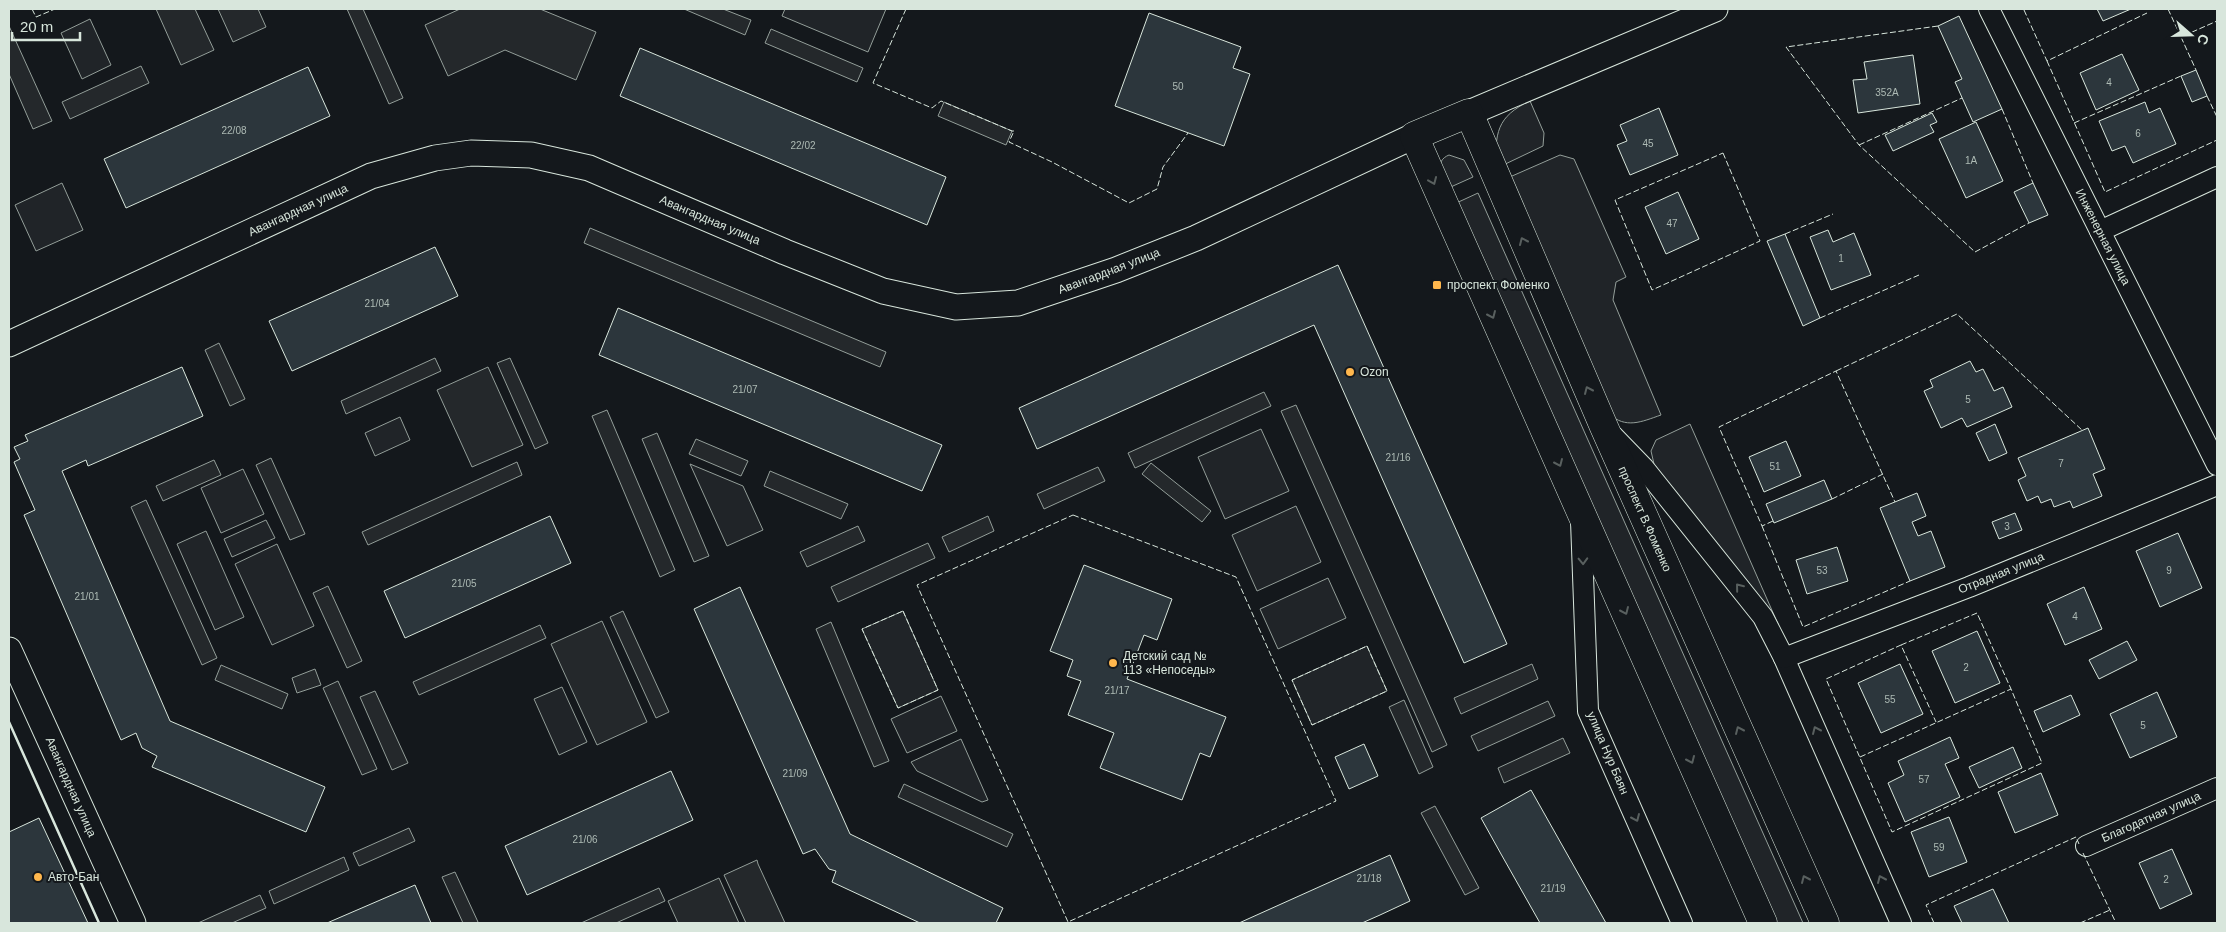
<svg xmlns="http://www.w3.org/2000/svg" width="2226" height="932" viewBox="0 0 2226 932" font-family="Arial,sans-serif">
	<rect width="100%" height="100%" fill="#14181c"/>
	<g fill="#202428" stroke="#939e99">
		<path d="M 785,9 L 886,9 L 868,52 L 782,16 Z"/>
		<path d="M 90,19 L 111,65 L 82,79 L 61,33 Z"/>
		<path d="M 1530,101 L 1544,133 L 1543,146 L 1497,168 C 1494,134 1497,116 1530,101 Z"/>
		<path d="M 1449,155 L 1464,160 L 1473,177 L 1444,190 C 1441,176 1434,161 1449,155 Z"/>
		<path d="M 1560,155 L 1574,159 L 1626,277 L 1616,282 L 1613,300 L 1661,415 C 1641,422 1626,429 1609,414 L 1503,180 Z"/>
		<path d="M 62,183 L 83,230 L 36,251 L 15,205 Z"/>
		<path d="M 1478,193 L 1803,923 L 1771,923 L 1452,205 Z"/>
		<path d="M 400,417 L 410,440 L 375,456 L 365,433 Z"/>
		<path d="M 1690,424 L 1785,640 L 1654,464 L 1651,451 L 1656,440 Z"/>
		<path d="M 1261,429 L 1289,491 L 1225,519 L 1198,457 Z"/>
		<path d="M 690,464 L 743,486 L 763,530 L 727,546 Z"/>
		<path d="M 243,469 L 264,514 L 221,533 L 201,488 Z"/>
		<path d="M 1296,506 L 1321,562 L 1257,591 L 1232,535 Z"/>
		<path d="M 266,520 L 275,538 L 232,557 L 224,539 Z"/>
		<path d="M 206,531 L 244,617 L 215,630 L 177,544 Z"/>
		<path d="M 277,544 L 314,626 L 272,645 L 235,564 Z"/>
		<path d="M 1328,578 L 1346,618 L 1278,649 L 1260,609 Z"/>
		<path d="M 903,611 L 938,690 L 898,708 L 862,629 Z"/>
		<path d="M 1367,646 L 1387,691 L 1312,725 L 1292,680 Z"/>
		<path d="M 562,687 L 587,742 L 559,755 L 534,699 Z"/>
		<path d="M 941,696 L 957,731 L 907,753 L 891,719 Z"/>
		<path d="M 961,739 L 988,800 L 982,802 L 917,771 L 911,762 Z"/>
	</g>
	<g fill="#24282b" stroke="#939e99">
		<path d="M 156,9 L 195,9 L 214,50 L 181,65 Z"/>
		<path d="M 218,9 L 258,9 L 266,27 L 233,42 Z"/>
		<path d="M 347,9 L 363,9 L 403,98 L 389,104 Z"/>
		<path d="M 460,9 L 540,9 L 596,32 L 576,80 L 505,50 L 448,76 L 425,25 Z"/>
		<path d="M 684,9 L 723,9 L 751,20 L 745,35 Z"/>
		<path d="M 9,26 L 52,121 L 33,129 L 9,74 Z"/>
		<path d="M 771,29 L 863,68 L 857,82 L 765,43 Z"/>
		<path d="M 141,66 L 149,83 L 70,119 L 62,102 Z"/>
		<path d="M 944,102 L 1012,131 L 1006,145 L 938,116 Z"/>
		<path d="M 590,228 L 886,352 L 880,367 L 584,243 Z"/>
		<path d="M 219,343 L 245,399 L 230,406 L 205,350 Z"/>
		<path d="M 435,358 L 441,371 L 346,414 L 341,401 Z"/>
		<path d="M 510,358 L 548,443 L 535,449 L 497,363 Z"/>
		<path d="M 488,367 L 523,445 L 472,467 L 437,390 Z"/>
		<path d="M 1264,392 L 1271,406 L 1135,468 L 1128,453 Z"/>
		<path d="M 1296,405 L 1447,745 L 1432,752 L 1281,411 Z"/>
		<path d="M 607,410 L 675,570 L 660,577 L 592,416 Z"/>
		<path d="M 657,433 L 709,556 L 694,562 L 642,439 Z"/>
		<path d="M 696,439 L 748,461 L 741,476 L 689,454 Z"/>
		<path d="M 271,458 L 305,534 L 290,540 L 256,465 Z"/>
		<path d="M 214,460 L 221,475 L 163,501 L 156,486 Z"/>
		<path d="M 517,462 L 522,475 L 368,545 L 362,532 Z"/>
		<path d="M 1151,463 L 1211,511 L 1202,522 L 1142,474 Z"/>
		<path d="M 1098,467 L 1105,481 L 1044,509 L 1037,494 Z"/>
		<path d="M 770,471 L 848,504 L 841,519 L 764,486 Z"/>
		<path d="M 146,500 L 217,658 L 202,665 L 131,507 Z"/>
		<path d="M 988,516 L 994,531 L 949,552 L 942,537 Z"/>
		<path d="M 858,526 L 865,541 L 807,567 L 800,552 Z"/>
		<path d="M 928,543 L 935,558 L 838,602 L 831,587 Z"/>
		<path d="M 328,586 L 362,661 L 347,668 L 313,593 Z"/>
		<path d="M 623,611 L 669,712 L 656,718 L 610,617 Z"/>
		<path d="M 602,621 L 647,722 L 597,745 L 551,644 Z"/>
		<path d="M 831,622 L 889,761 L 874,767 L 816,629 Z"/>
		<path d="M 540,625 L 546,638 L 419,695 L 413,682 Z"/>
		<path d="M 1532,664 L 1538,679 L 1461,714 L 1454,698 Z"/>
		<path d="M 221,665 L 288,694 L 282,709 L 215,680 Z"/>
		<path d="M 315,669 L 321,685 L 297,693 L 292,678 Z"/>
		<path d="M 338,681 L 377,769 L 362,775 L 323,688 Z"/>
		<path d="M 375,691 L 408,763 L 392,770 L 360,697 Z"/>
		<path d="M 1404,700 L 1433,767 L 1419,774 L 1389,707 Z"/>
		<path d="M 1548,701 L 1555,716 L 1478,751 L 1471,736 Z"/>
		<path d="M 1563,738 L 1570,753 L 1504,783 L 1498,768 Z"/>
		<path d="M 904,784 L 1013,834 L 1007,847 L 898,797 Z"/>
		<path d="M 1435,806 L 1479,888 L 1465,895 L 1421,813 Z"/>
		<path d="M 409,828 L 415,841 L 359,866 L 353,853 Z"/>
		<path d="M 344,857 L 349,870 L 274,904 L 269,891 Z"/>
		<path d="M 757,860 L 758,864 L 785,923 L 746,923 L 724,875 Z"/>
		<path d="M 455,872 L 478,922 L 475,923 L 463,923 L 442,877 Z"/>
		<path d="M 719,878 L 739,923 L 678,923 L 668,901 Z"/>
		<path d="M 659,888 L 665,901 L 616,923 L 581,923 Z"/>
		<path d="M 260,895 L 266,908 L 232,923 L 198,923 Z"/>
	</g>
	<g fill="#2c363c" stroke="#d8e6dc">
		<path d="M 2097,9 L 2131,9 L 2103,21 Z"/>
		<path d="M 1149,13 L 1241,47 L 1233,68 L 1250,74 L 1224,146 L 1115,106 Z"/>
		<path d="M 1959,16 L 2002,109 L 1973,122 L 1955,82 L 1962,79 L 1938,26 Z"/>
		<path d="M 640,48 L 946,177 L 927,225 L 620,96 Z"/>
		<path d="M 2122,54 L 2139,90 L 2096,110 L 2080,73 Z"/>
		<path d="M 1913,55 L 1920,104 L 1858,113 L 1853,80 L 1867,79 L 1864,62 Z"/>
		<path d="M 308,67 L 330,116 L 126,208 L 104,159 Z"/>
		<path d="M 2196,70 L 2207,96 L 2192,102 L 2181,76 Z"/>
		<path d="M 2145,102 L 2149,113 L 2160,108 L 2176,144 L 2133,163 L 2125,146 L 2112,151 L 2099,121 Z"/>
		<path d="M 1659,108 L 1678,155 L 1630,175 L 1617,145 L 1627,141 L 1620,125 Z"/>
		<path d="M 1932,113 L 1937,122 L 1930,125 L 1934,132 L 1893,151 L 1885,135 Z"/>
		<path d="M 1976,122 L 2003,181 L 1966,198 L 1939,139 Z"/>
		<path d="M 2033,183 L 2048,215 L 2029,223 L 2014,192 Z"/>
		<path d="M 1678,192 L 1699,239 L 1666,254 L 1645,207 Z"/>
		<path d="M 1828,230 L 1833,242 L 1854,233 L 1871,275 L 1831,290 L 1810,237 Z"/>
		<path d="M 1785,234 L 1820,318 L 1803,326 L 1767,241 Z"/>
		<path d="M 435,247 L 458,296 L 292,371 L 269,321 Z"/>
		<path d="M 1338,265 L 1507,644 L 1464,663 L 1314,325 L 1037,449 L 1019,408 Z"/>
		<path d="M 618,308 L 942,445 L 922,491 L 599,355 Z"/>
		<path d="M 1970,361 L 1976,372 L 1983,369 L 1994,391 L 2003,387 L 2012,407 L 1967,427 L 1962,418 L 1941,428 L 1924,391 L 1933,387 L 1930,380 Z"/>
		<path d="M 182,367 L 203,416 L 88,466 L 86,460 L 62,471 L 170,721 L 325,787 L 306,832 L 152,767 L 157,756 L 142,748 L 136,733 L 121,740 L 24,515 L 35,510 L 14,462 L 20,459 L 14,447 L 28,441 L 25,435 Z"/>
		<path d="M 1995,424 L 2007,453 L 1989,461 L 1976,433 Z"/>
		<path d="M 2088,428 L 2105,469 L 2093,474 L 2102,496 L 2073,508 L 2070,501 L 2054,507 L 2051,499 L 2041,503 L 2038,496 L 2027,501 L 2018,480 L 2026,476 L 2018,458 Z"/>
		<path d="M 1786,441 L 1801,476 L 1764,492 L 1749,457 Z"/>
		<path d="M 1824,480 L 1832,499 L 1774,523 L 1766,504 Z"/>
		<path d="M 1917,493 L 1926,516 L 1912,522 L 1918,536 L 1931,531 L 1945,567 L 1910,581 L 1880,508 Z"/>
		<path d="M 2015,513 L 2022,530 L 1999,539 L 1992,522 Z"/>
		<path d="M 550,516 L 571,563 L 405,638 L 384,591 Z"/>
		<path d="M 2178,533 L 2202,588 L 2160,607 L 2136,551 Z"/>
		<path d="M 1837,547 L 1848,581 L 1807,594 L 1796,560 Z"/>
		<path d="M 1084,565 L 1172,599 L 1157,640 L 1144,635 L 1127,679 L 1226,717 L 1210,757 L 1200,753 L 1182,800 L 1100,768 L 1114,733 L 1068,715 L 1081,681 L 1067,676 L 1073,660 L 1050,651 Z"/>
		<path d="M 740,587 L 850,834 L 1003,908 L 996,923 L 920,923 L 832,882 L 836,871 L 829,869 L 815,849 L 803,854 L 694,609 Z"/>
		<path d="M 2084,587 L 2102,629 L 2065,645 L 2047,604 Z"/>
		<path d="M 1977,631 L 2000,683 L 1955,703 L 1932,651 Z"/>
		<path d="M 2127,641 L 2137,660 L 2099,679 L 2089,660 Z"/>
		<path d="M 1900,664 L 1923,714 L 1881,733 L 1858,683 Z"/>
		<path d="M 2157,692 L 2177,737 L 2130,758 L 2110,714 Z"/>
		<path d="M 2071,695 L 2080,715 L 2043,732 L 2034,711 Z"/>
		<path d="M 1950,737 L 1959,758 L 1945,764 L 1960,797 L 1905,822 L 1888,783 L 1904,775 L 1898,761 Z"/>
		<path d="M 1364,744 L 1378,776 L 1349,789 L 1335,757 Z"/>
		<path d="M 2013,747 L 2022,768 L 1979,788 L 1969,767 Z"/>
		<path d="M 671,771 L 693,820 L 527,895 L 505,846 Z"/>
		<path d="M 2041,773 L 2058,815 L 2015,833 L 1998,792 Z"/>
		<path d="M 1531,790 L 1606,923 L 1540,923 L 1501,854 L 1481,818 Z"/>
		<path d="M 1949,817 L 1967,862 L 1929,877 L 1911,832 Z"/>
		<path d="M 39,818 L 88,923 L 9,923 L 9,832 Z"/>
		<path d="M 2172,849 L 2192,894 L 2160,909 L 2139,863 Z"/>
		<path d="M 1390,855 L 1410,901 L 1380,915 L 1362,923 L 1239,923 Z"/>
		<path d="M 415,885 L 431,923 L 327,923 Z"/>
		<path d="M 1993,889 L 2009,923 L 1962,923 L 1954,906 Z"/>
	</g>
	<g fill="none" stroke-linecap="round" stroke-linejoin="round">
		<g stroke="#d8e6dc" stroke-width="22">
			<g id="minor">
				<path d="M 1989,9 L 2217,465"/>
				<path d="M 2100,231 L 2217,177"/>
				<path d="M 1613,436 L 1644,468 L 1763,617 L 1784,658 L 1901,923"/>
				<path d="M 1581,521 L 1588,711 L 1682,923"/>
				<path d="M 1784,658 L 1969,587 L 2217,485"/>
				<path d="M 2086,846 L 2217,788"/>
			</g>
		</g>
		<g stroke="#d8e6dc" stroke-width="27">
			<g id="tertiary">
				<path d="M 1469,113 L 1715,9"/>
				<path d="M 9,344 L 371,176 L 435,158 L 471,153 L 531,155 L 589,168 L 785,252 L 883,291 L 956,307 L 1018,303 L 1116,270 L 1196,238 L 1414,136"/>
				<path d="M 9,650 L 133,923"/>
			</g>
		</g>
		<g stroke="#d8e6dc" stroke-width="29">
			<path id="secondary" d="M 1763,923 L 1414,136 L 1469,113 L 1604,427 L 1825,923"/>
		</g>
		<use href="#minor" stroke="#14181c" stroke-width="20"/>
		<use href="#tertiary" stroke="#14181c" stroke-width="25"/>
		<use href="#secondary" stroke="#14181c" stroke-width="28"/>
		<g stroke="#d8e6dc" stroke-width="1" stroke-dasharray="6 2.5" stroke-linecap="butt">
			<path d="M 32,9 L 36,17 L 55,9"/>
			<path d="M 906,9 L 873,83 L 932,108 L 941,101 L 1012,131 L 1014,131 L 1009,142 L 1052,162 L 1129,203 L 1157,189 L 1163,167 L 1188,133"/>
			<path d="M 2168,9 L 2181,37 L 2217,21"/>
			<path d="M 2024,10 L 2047,61 L 2147,13"/>
			<path d="M 1938,26 L 1786,47 L 1859,145 L 1975,252 L 2029,223"/>
			<path d="M 2181,37 L 2196,70"/>
			<path d="M 2047,61 L 2105,192 L 2217,140"/>
			<path d="M 2207,96 L 2217,117"/>
			<path d="M 2002,109 L 2033,183"/>
			<path d="M 2074,123 L 2181,76"/>
			<path d="M 1859,145 L 1962,98"/>
			<path d="M 1723,153 L 1760,241 L 1652,290 L 1615,200 Z"/>
			<path d="M 1785,234 L 1833,214"/>
			<path d="M 1820,318 L 1919,275"/>
			<path d="M 1836,371 L 1957,314 L 2083,431"/>
			<path d="M 1832,499 L 1883,474"/>
			<path d="M 1073,515 L 1236,577 L 1336,801 L 1068,922 L 917,585 Z"/>
			<path d="M 1773,521 L 1762,526 L 1719,427 L 1836,371 L 1895,502"/>
			<path d="M 1762,526 L 1803,627 L 1910,581"/>
			<path d="M 903,611 L 938,690 L 898,708 L 862,629 Z"/>
			<path d="M 1901,645 L 1977,613 L 2011,689"/>
			<path d="M 1367,646 L 1387,691 L 1312,725 L 1292,680 Z"/>
			<path d="M 1860,757 L 2011,689 L 2042,763 L 1892,832 L 1826,679 L 1901,645 L 1936,722"/>
			<path d="M 2083,853 L 2116,923"/>
			<path d="M 1934,923 L 1926,905 L 2076,837 L 2079,844"/>
			<path d="M 2080,923 L 2110,910"/>
		</g>
		<path stroke="#d8e6dc" stroke-width="2.5" d="M 9,722 L 99,923"/>
	</g>
	<defs><path id="oneway-chevron" d="M-2-3.5L2.5 0L-2 3.5" fill="none" stroke-width="1.6" stroke-linecap="round" stroke-linejoin="round" transform="scale(1.25)"/></defs>
	<g stroke="#59605f">
		<use href="#oneway-chevron" transform="translate(1433 181) rotate(67)"/>
		<use href="#oneway-chevron" transform="translate(1523 241) rotate(-114)"/>
		<use href="#oneway-chevron" transform="translate(1492 315) rotate(66)"/>
		<use href="#oneway-chevron" transform="translate(1588 390) rotate(-114)"/>
		<use href="#oneway-chevron" transform="translate(1559 463) rotate(66)"/>
		<use href="#oneway-chevron" transform="translate(1583 561) rotate(88)"/>
		<use href="#oneway-chevron" transform="translate(1739 587) rotate(-129)"/>
		<use href="#oneway-chevron" transform="translate(1625 611) rotate(66)"/>
		<use href="#oneway-chevron" transform="translate(1739 730) rotate(-114)"/>
		<use href="#oneway-chevron" transform="translate(1816 730) rotate(-114)"/>
		<use href="#oneway-chevron" transform="translate(1691 760) rotate(66)"/>
		<use href="#oneway-chevron" transform="translate(1636 818) rotate(66)"/>
		<use href="#oneway-chevron" transform="translate(1805 879) rotate(-114)"/>
		<use href="#oneway-chevron" transform="translate(1881 879) rotate(-114)"/>
	</g>
	<g fill="#ffb74d" stroke="#14181c" stroke-width="2">
		<rect x="1432" y="280" width="10" height="10" rx="2.5"/>
		<circle cx="1350" cy="372" r="5"/>
		<circle cx="1113" cy="663" r="5"/>
		<circle cx="38" cy="877" r="5"/>
	</g>
	<g text-anchor="middle" stroke-width="4" stroke-linejoin="round" paint-order="stroke">
		<g font-size="10" fill="#adbab4">
			<text x="2109" y="86">4</text>
			<text x="1178" y="90">50</text>
			<text x="1887" y="96">352А</text>
			<text x="234" y="134">22/08</text>
			<text x="2138" y="137">6</text>
			<text x="1648" y="147">45</text>
			<text x="803" y="149">22/02</text>
			<text x="1971" y="164">1А</text>
			<text x="1672" y="227">47</text>
			<text x="1841" y="262">1</text>
			<text x="377" y="307">21/04</text>
			<text x="745" y="393">21/07</text>
			<text x="1968" y="403">5</text>
			<text x="1398" y="461">21/16</text>
			<text x="2061" y="467">7</text>
			<text x="1775" y="470">51</text>
			<text x="2007" y="530">3</text>
			<text x="1822" y="574">53</text>
			<text x="2169" y="574">9</text>
			<text x="464" y="587">21/05</text>
			<text x="87" y="600">21/01</text>
			<text x="2075" y="620">4</text>
			<text x="1966" y="671">2</text>
			<text x="1117" y="694">21/17</text>
			<text x="1890" y="703">55</text>
			<text x="2143" y="729">5</text>
			<text x="795" y="777">21/09</text>
			<text x="1924" y="783">57</text>
			<text x="585" y="843">21/06</text>
			<text x="1939" y="851">59</text>
			<text x="1369" y="882">21/18</text>
			<text x="2166" y="883">2</text>
			<text x="1553" y="892">21/19</text>
		</g>
		<g font-size="12" fill="#d8e6dc" stroke="#14181c">
			<text transform="translate(298 210) rotate(-25)" y="4">Авангардная улица</text>
			<text transform="translate(710 220) rotate(23)" y="4">Авангардная улица</text>
			<text transform="translate(2103 237) rotate(63)" y="4">Инженерная улица</text>
			<text transform="translate(1109 271) rotate(-21)" y="4">Авангардная улица</text>
			<text transform="translate(1645 519) rotate(66)" y="4">проспект В.Фоменко</text>
			<text transform="translate(2001 573) rotate(-22)" y="4">Отрадная улица</text>
			<text transform="translate(1608 753) rotate(67)" y="4">улица Нур Баян</text>
			<text transform="translate(71 787) rotate(66)" y="4">Авангардная улица</text>
			<text transform="translate(2151 817) rotate(-24)" y="4">Благодатная улица</text>
		</g>
		<g font-size="12" fill="#d8e6dc" stroke="#14181c" text-anchor="start">
			<text x="1447" y="289">проспект Фоменко</text>
			<text x="1360" y="376">Ozon</text>
			<text x="1123" y="660">Детский сад №<tspan x="1123" dy="14">113 «Непоседы»</tspan></text>
			<text x="48" y="881">Авто-Бан</text>
		</g>
	</g>
	<rect width="2226" height="932" fill="none" stroke="#d8e6dc" stroke-width="20"/>
	<g transform="translate(2191 35) rotate(110)" stroke="#14181c" stroke-width="4" paint-order="stroke">
	<path d="M0-4L9 19L0 12L-9 19Z" fill="#d8e6dc"/>
	<text y="-8" font-size="14" font-weight="bold" text-anchor="middle" fill="#d8e6dc">С</text>
	</g>
	<path d="M12 32v8h68v-8" fill="none" stroke="#d8e6dc" stroke-width="2.5"/>
	<text x="20" y="32" font-size="15" fill="#d8e6dc" stroke="#14181c" stroke-width="4" paint-order="stroke">20 m</text>
</svg>
